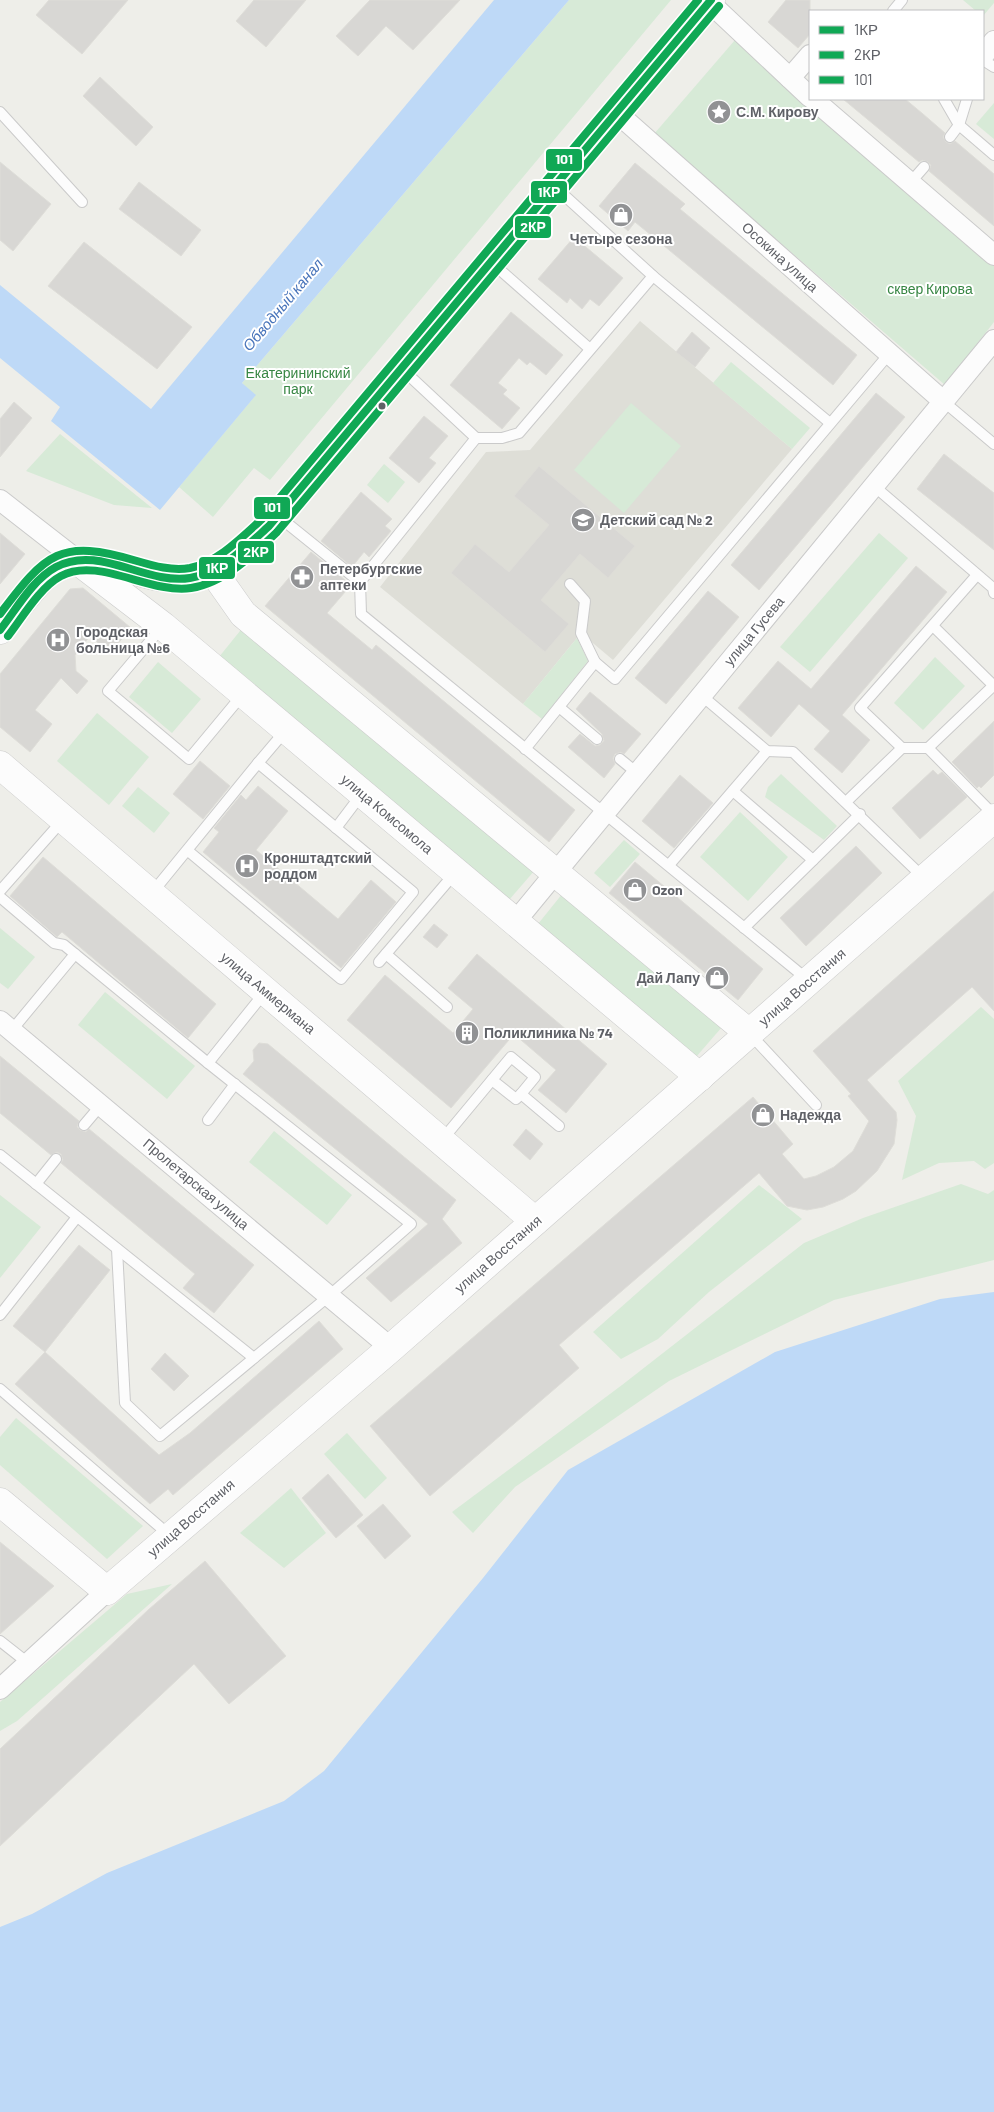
<svg xmlns="http://www.w3.org/2000/svg" width="994" height="2112" viewBox="0 0 994 2112" font-family="Barlow,sans-serif">
	<rect width="100%" height="100%" fill="#eeeee9"/>
	<path fill="#deded7" d="M 640,321 L 792,449 L 613,660 L 581,633 L 523,704 L 380,587 L 486,452 L 530,450 Z"/>
	<g fill="#d7ead7">
		<path d="M 569,0 L 671,0 L 270,480 L 254,468 L 213,517 L 179,487 L 255,396 L 242,383 Z"/>
		<path d="M 963,0 L 994,0 L 994,3 L 983,16 L 983,11 L 976,11 Z"/>
		<path d="M 735,40 L 994,260 L 994,322 L 945,385 L 654,134 Z"/>
		<path d="M 994,103 L 994,139 L 976,124 Z"/>
		<path d="M 731,362 L 810,428 L 792,449 L 713,383 Z"/>
		<path d="M 631,403 L 681,446 L 624,513 L 574,470 Z"/>
		<path d="M 60,434 L 152,508 L 114,505 L 26,471 Z"/>
		<path d="M 384,464 L 405,482 L 388,503 L 367,485 Z"/>
		<path d="M 879,533 L 908,558 L 810,672 L 780,647 Z"/>
		<path d="M 244,626 L 535,870 L 509,900 L 219,657 Z"/>
		<path d="M 577,638 L 588,661 L 542,719 L 523,704 Z"/>
		<path d="M 935,657 L 965,686 L 923,730 L 894,703 Z"/>
		<path d="M 158,662 L 201,699 L 172,733 L 129,697 Z"/>
		<path d="M 97,713 L 149,757 L 109,805 L 57,761 Z"/>
		<path d="M 781,774 L 837,826 L 824,840 L 765,797 L 768,787 Z"/>
		<path d="M 138,787 L 170,813 L 154,833 L 122,806 Z"/>
		<path d="M 740,812 L 788,857 L 748,901 L 700,857 Z"/>
		<path d="M 624,840 L 640,854 L 610,887 L 594,873 Z"/>
		<path d="M 563,893 L 722,1027 L 696,1057 L 538,924 Z"/>
		<path d="M 0,928 L 35,957 L 8,989 L 0,983 Z"/>
		<path d="M 105,992 L 195,1066 L 167,1099 L 78,1025 Z"/>
		<path d="M 981,1007 L 994,1019 L 994,1163 L 985,1169 L 974,1161 L 939,1163 L 902,1180 L 916,1116 L 898,1081 Z"/>
		<path d="M 274,1131 L 352,1195 L 327,1225 L 249,1162 Z"/>
		<path d="M 961,1184 L 988,1194 L 994,1190 L 994,1260 L 834,1300 L 669,1381 L 515,1487 L 473,1533 L 452,1512 L 622,1385 L 804,1243 L 863,1218 Z"/>
		<path d="M 759,1185 L 802,1219 L 709,1292 L 658,1339 L 621,1359 L 593,1332 Z"/>
		<path d="M 0,1195 L 41,1227 L 0,1278 Z"/>
		<path d="M 16,1418 L 143,1526 L 107,1559 L 0,1465 L 0,1437 Z"/>
		<path d="M 347,1433 L 387,1478 L 365,1499 L 324,1454 Z"/>
		<path d="M 291,1488 L 326,1533 L 284,1568 L 240,1533 Z"/>
		<path d="M 172,1584 L 17,1721 L 0,1731 L 0,1702 L 127,1594 Z"/>
	</g>
	<g fill="#bed9f7">
		<path d="M 494,0 L 569,0 L 242,383 L 256,395 L 160,510 L 51,421 L 60,407 L 0,358 L 0,285 L 151,409 Z"/>
		<path d="M 994,1292 L 994,2112 L 0,2112 L 0,1927 L 32,1914 L 107,1873 L 284,1801 L 324,1771 L 483,1578 L 568,1470 L 775,1352 L 940,1299 Z"/>
	</g>
	<g fill="#d8d7d4" stroke="#deddd8">
		<path d="M 49,0 L 128,0 L 82,54 L 36,15 Z"/>
		<path d="M 254,0 L 306,0 L 266,47 L 236,21 Z"/>
		<path d="M 370,0 L 460,0 L 413,50 L 386,26 L 358,56 L 336,36 Z"/>
		<path d="M 786,0 L 810,0 L 810,34 L 798,48 L 768,22 Z"/>
		<path d="M 100,77 L 153,127 L 136,146 L 83,96 Z"/>
		<path d="M 843,99 L 905,99 L 923,114 L 945,133 L 943,137 L 946,142 L 950,144 L 955,141 L 994,174 L 994,226 L 929,171 L 931,165 L 928,162 L 922,160 L 919,162 Z"/>
		<path d="M 0,162 L 51,204 L 13,251 L 0,240 Z"/>
		<path d="M 635,163 L 685,204 L 680,209 L 857,355 L 833,385 L 635,222 L 628,231 L 599,206 Z"/>
		<path d="M 139,182 L 201,230 L 181,256 L 119,209 Z"/>
		<path d="M 574,237 L 623,278 L 599,306 L 590,299 L 582,309 L 570,298 L 567,303 L 538,279 Z"/>
		<path d="M 84,242 L 192,327 L 157,369 L 48,286 Z"/>
		<path d="M 511,312 L 563,355 L 546,375 L 530,362 L 527,365 L 519,358 L 498,383 L 507,390 L 503,394 L 520,408 L 502,429 L 450,385 Z"/>
		<path d="M 692,332 L 710,348 L 695,367 L 676,352 Z"/>
		<path d="M 876,393 L 905,417 L 759,590 L 731,565 Z"/>
		<path d="M 14,402 L 32,418 L 0,457 L 0,419 Z"/>
		<path d="M 424,416 L 448,436 L 429,458 L 436,463 L 419,483 L 389,458 Z"/>
		<path d="M 944,454 L 994,493 L 994,550 L 917,489 Z"/>
		<path d="M 539,466 L 635,546 L 608,578 L 580,554 L 541,600 L 569,624 L 545,652 L 451,573 L 475,544 L 509,572 L 549,525 L 514,496 Z"/>
		<path d="M 361,492 L 392,519 L 385,526 L 391,531 L 369,557 L 364,552 L 352,567 L 321,541 Z"/>
		<path d="M 0,533 L 25,554 L 0,584 Z"/>
		<path d="M 311,552 L 351,585 L 327,613 L 372,650 L 376,645 L 575,810 L 549,842 L 265,606 Z"/>
		<path d="M 916,566 L 947,592 L 842,715 L 870,740 L 842,773 L 814,749 L 830,731 L 799,704 L 771,737 L 738,708 L 778,661 L 811,689 Z"/>
		<path d="M 83,588 L 131,628 L 110,653 L 90,636 L 75,655 L 76,671 L 88,681 L 77,694 L 61,678 L 35,710 L 52,724 L 30,752 L 0,727 L 0,674 L 70,589 Z"/>
		<path d="M 708,591 L 739,617 L 666,704 L 635,678 Z"/>
		<path d="M 590,692 L 641,734 L 624,754 L 621,752 L 615,754 L 613,758 L 615,764 L 604,778 L 568,747 L 580,734 L 595,746 L 600,745 L 604,741 L 602,734 L 576,709 Z"/>
		<path d="M 994,721 L 994,775 L 981,788 L 979,786 L 977,788 L 952,762 Z"/>
		<path d="M 200,761 L 230,786 L 203,819 L 173,794 Z"/>
		<path d="M 933,770 L 938,775 L 942,772 L 967,797 L 920,839 L 892,808 Z"/>
		<path d="M 680,775 L 713,803 L 674,848 L 642,821 Z"/>
		<path d="M 258,786 L 288,811 L 256,850 L 338,919 L 371,880 L 396,902 L 341,968 L 203,852 L 219,832 L 214,828 L 241,795 L 246,800 Z"/>
		<path d="M 856,846 L 882,873 L 806,946 L 780,918 Z"/>
		<path d="M 43,857 L 216,1004 L 188,1038 L 62,932 L 57,937 L 10,896 Z"/>
		<path d="M 635,862 L 763,969 L 738,1000 L 609,893 Z"/>
		<path d="M 994,891 L 994,1011 L 972,987 L 867,1080 L 896,1112 L 897,1120 L 894,1144 L 877,1171 L 856,1191 L 843,1199 L 823,1207 L 807,1210 L 787,1206 L 759,1173 L 559,1345 L 579,1368 L 430,1496 L 370,1426 L 753,1097 L 793,1144 L 782,1154 L 804,1179 L 816,1176 L 834,1167 L 853,1151 L 869,1121 L 848,1096 L 851,1094 L 813,1051 Z"/>
		<path d="M 434,924 L 448,935 L 437,948 L 423,937 Z"/>
		<path d="M 477,954 L 607,1064 L 566,1113 L 538,1090 L 556,1070 L 514,1034 L 451,1108 L 347,1020 L 385,975 L 453,1033 L 473,1009 L 448,988 Z"/>
		<path d="M 259,1043 L 268,1044 L 456,1200 L 442,1219 L 462,1243 L 391,1302 L 366,1278 L 428,1224 L 243,1074 L 254,1061 L 253,1050 Z"/>
		<path d="M 0,1056 L 79,1121 L 77,1127 L 80,1130 L 86,1132 L 89,1129 L 254,1265 L 214,1313 L 183,1288 L 195,1274 L 61,1163 L 63,1160 L 61,1154 L 57,1152 L 51,1155 L 0,1113 Z"/>
		<path d="M 526,1129 L 543,1144 L 530,1160 L 513,1145 Z"/>
		<path d="M 79,1245 L 110,1270 L 45,1352 L 13,1326 Z"/>
		<path d="M 319,1321 L 343,1349 L 173,1495 L 168,1489 L 150,1504 L 15,1384 L 45,1352 L 159,1455 L 190,1433 Z"/>
		<path d="M 165,1353 L 189,1376 L 174,1391 L 151,1369 Z"/>
		<path d="M 328,1474 L 363,1515 L 336,1538 L 302,1498 Z"/>
		<path d="M 383,1504 L 411,1536 L 385,1559 L 357,1526 Z"/>
		<path d="M 0,1542 L 54,1586 L 0,1634 Z"/>
		<path d="M 205,1561 L 286,1656 L 229,1704 L 194,1664 L 0,1846 L 0,1749 L 148,1610 Z"/>
	</g>
	<g fill="none" stroke-linecap="round" stroke-linejoin="round">
		<g stroke="#cacaca" stroke-width="12">
			<g id="lane">
				<path d="M 893,11 L 902,0"/>
				<path d="M 983,60 L 994,67"/>
				<path d="M 944,99 L 959,125 L 994,155"/>
				<path d="M 0,112 L 82,202"/>
				<path d="M 950,137 L 959,125 L 967,99"/>
				<path d="M 910,183 L 924,167"/>
				<path d="M 555,187 L 653,276 L 830,423"/>
				<path d="M 491,262 L 590,349"/>
				<path d="M 402,369 L 476,438"/>
				<path d="M 943,401 L 994,444"/>
				<path d="M 874,486 L 993,588 L 994,593"/>
				<path d="M 278,516 L 360,582 L 476,438 L 502,438 L 519,433 L 653,276"/>
				<path d="M 360,582 L 361,614 L 808,980"/>
				<path d="M 570,584 L 585,601 L 581,633 L 595,662"/>
				<path d="M 933,626 L 994,686"/>
				<path d="M 162,627 L 108,691 L 189,759 L 243,694"/>
				<path d="M 701,695 L 767,751 L 793,752 L 924,878"/>
				<path d="M 559,707 L 597,739"/>
				<path d="M 902,748 L 860,708 L 977,575"/>
				<path d="M 928,748 L 994,815"/>
				<path d="M 525,749 L 595,662 L 615,679 L 889,354"/>
				<path d="M 620,759 L 637,773"/>
				<path d="M 258,763 L 286,730"/>
				<path d="M 733,791 L 813,860"/>
				<path d="M 846,802 L 902,748 L 928,748 L 994,685"/>
				<path d="M 336,828 L 361,795"/>
				<path d="M 669,865 L 767,751"/>
				<path d="M 0,891 L 62,821"/>
				<path d="M 152,893 L 258,763 L 413,892 L 341,979 L 187,850"/>
				<path d="M 0,897 L 54,943 L 64,945 L 208,1063 L 411,1224 L 329,1296 L 254,1358 L 0,1155"/>
				<path d="M 744,928 L 860,814"/>
				<path d="M 386,954 L 447,1007"/>
				<path d="M 379,962 L 455,873"/>
				<path d="M 12,1030 L 75,954"/>
				<path d="M 750,1034 L 816,1105"/>
				<path d="M 208,1063 L 265,992"/>
				<path d="M 492,1080 L 516,1099 L 521,1094"/>
				<path d="M 208,1120 L 235,1084"/>
				<path d="M 84,1125 L 101,1105"/>
				<path d="M 442,1140 L 511,1057 L 535,1077 L 521,1094 L 559,1126"/>
				<path d="M 36,1184 L 56,1159"/>
				<path d="M 117,1249 L 125,1403 L 160,1436 L 254,1358"/>
				<path d="M 0,1315 L 77,1217"/>
				<path d="M 0,1389 L 160,1527"/>
				<path d="M 0,1641 L 28,1663"/>
			</g>
		</g>
		<g stroke="#cacaca" stroke-width="22">
			<g id="street">
				<path d="M 709,2 L 810,97"/>
				<path d="M 983,56 L 994,41"/>
				<path d="M 790,78 L 810,55"/>
				<path d="M 813,99 L 994,255"/>
				<path d="M 616,112 L 943,401"/>
				<path d="M 0,500 L 77,560"/>
				<path d="M 515,922 L 994,340"/>
				<path d="M 0,1021 L 391,1348"/>
				<path d="M 0,1689 L 107,1591"/>
			</g>
		</g>
		<g stroke="#cbcbcb" stroke-width="29">
			<g id="secondary">
				<path d="M 78,561 L 163,626 L 700,1077"/>
				<path d="M 212,570 L 243,614 L 749,1033"/>
				<path d="M 0,630 C 14,613 38,577 56,567 C 95,544 147,586 190,578 C 220,572 247,546 269,526 L 711,0"/>
				<path d="M 0,765 L 535,1221"/>
				<path d="M 0,1502 L 107,1591 L 391,1348 L 994,818"/>
			</g>
		</g>
		<use href="#lane" stroke="#fcfcfc" stroke-width="10"/>
		<use href="#street" stroke="#fcfcfc" stroke-width="20"/>
		<use href="#secondary" stroke="#fcfcfc" stroke-width="28"/>
		<g stroke="#fff" stroke-width="11">
			<path id="bus-1" d="M 0,630 C 16,610 32,580 56,567 C 99,544 145,585 190,578 C 221,573 247,546 269,526 L 711,0"/>
		</g>
		<g stroke="#fff" stroke-width="11">
			<path id="bus-2" d="M 8,636 C 22,618 40,587 61,576 C 98,556 149,594 191,588 C 224,583 253,555 277,532 L 719,6"/>
		</g>
		<g stroke="#fff" stroke-width="11">
			<path id="bus-3" d="M 0,614 C 46,553 60,538 137,561 C 154,566 172,571 190,568 C 218,562 241,538 262,519 L 698,0"/>
		</g>
		<use href="#bus-1" stroke="#10a855" stroke-width="8"/>
		<use href="#bus-2" stroke="#10a855" stroke-width="8"/>
		<use href="#bus-3" stroke="#10a855" stroke-width="8"/>
	</g>
	<defs>
		<g id="sight-disc" transform="scale(1.25)"><circle r="9.5" fill="#919294" stroke="#fff"/><path d="M0-6L1.8-2.2L6-1.7L2.9 1.2L3.7 5.4L0 3.3L-3.7 5.4L-2.9 1.2L-6-1.7L-1.8-2.2Z" fill="#fff"/></g>
		<g id="shop-disc" transform="scale(1.25)"><circle r="9.5" fill="#919294" stroke="#fff"/><path d="M-5-2.5h2.3a2.7 3.5 0 0 1 5.4 0H5L5.5 6h-11ZM-1.5-2.5h3a1.5 2.3 0 0 0-3 0Z" fill="#fff"/></g>
		<g id="school-disc" transform="scale(1.25)"><circle r="9.5" fill="#919294" stroke="#fff"/><path d="M0-5L7-2L0 1L-7-2ZM-4 1L0 2.5L4 1V4Q0 6-4 4Z" fill="#fff"/></g>
		<g id="pharmacy-disc" transform="scale(1.25)"><circle r="9.5" fill="#919294" stroke="#fff"/><path d="M-2-6h4v4h4v4h-4v4h-4v-4h-4v-4h4Z" fill="#fff"/></g>
		<g id="hospital-disc" transform="scale(1.25)"><circle r="9.5" fill="#919294" stroke="#fff"/><path d="M-5-5h3v3.5h4V-5h3V5h-3V1.5h-4V5h-3Z" fill="#fff"/></g>
		<g id="building-disc" transform="scale(1.25)"><circle r="9.5" fill="#919294" stroke="#fff"/><path d="M-4-6H4V6H1V3H-1V6H-4ZM-2.5-4.3h1.7v1.8h-1.7ZM.8-4.3h1.7v1.8H.8ZM-2.5-1h1.7V.8h-1.7ZM.8-1h1.7V.8H.8Z" fill="#fff"/></g>
	</defs>
	<g fill-rule="evenodd">
		<use href="#sight-disc" x="719" y="112"/>
		<use href="#shop-disc" x="621" y="215"/>
		<use href="#school-disc" x="583" y="520"/>
		<use href="#pharmacy-disc" x="302" y="577"/>
		<use href="#hospital-disc" x="58" y="640"/>
		<use href="#hospital-disc" x="247" y="866"/>
		<use href="#shop-disc" x="635" y="890"/>
		<use href="#shop-disc" x="717" y="978"/>
		<use href="#building-disc" x="467" y="1033"/>
		<use href="#shop-disc" x="763" y="1115"/>
	</g>
	<circle fill="#5f6167" stroke="#fff" stroke-width="2" cx="382" cy="406" r="4.5"/>
	<g text-anchor="middle" stroke-width="4" stroke-linejoin="round" paint-order="stroke">
		<g font-size="14" font-weight="bold" fill="#5f6167" stroke="#fff" text-anchor="start">
			<text x="736" y="117">С.М. Кирову</text>
			<text x="621" y="244" text-anchor="middle">Четыре сезона</text>
			<text x="600" y="525">Детский сад № 2</text>
			<text x="320" y="574">Петербургские<tspan x="320" dy="16">аптеки</tspan></text>
			<text x="76" y="637">Городская<tspan x="76" dy="16">больница №6</tspan></text>
			<text x="264" y="863">Кронштадтский<tspan x="264" dy="16">роддом</tspan></text>
			<text x="652" y="895">Ozon</text>
			<text x="700" y="983" text-anchor="end">Дай Лапу</text>
			<text x="484" y="1038">Поликлиника № 74</text>
			<text x="780" y="1120">Надежда</text>
		</g>
		<g font-size="14" fill="#5f6167" stroke="#fff">
			<text transform="translate(780 257) rotate(42)" y="5">Осокина улица</text>
			<text transform="translate(754 631) rotate(-50)" y="5">улица Гусева</text>
			<text transform="translate(387 814) rotate(40)" y="5">улица Комсомола</text>
			<text transform="translate(802 987) rotate(-41)" y="5">улица Восстания</text>
			<text transform="translate(268 993) rotate(40)" y="5">улица Аммермана</text>
			<text transform="translate(196 1184) rotate(40)" y="5">Пролетарская улица</text>
			<text transform="translate(498 1254) rotate(-41)" y="5">улица Восстания</text>
			<text transform="translate(191 1518) rotate(-41)" y="5">улица Восстания</text>
		</g>
		<g font-size="14" fill="#378643" stroke="#fff">
			<text x="930" y="294">сквер Кирова</text>
			<text x="298" y="378">Екатерининский<tspan x="298" dy="16">парк</tspan></text>
		</g>
		<g font-size="15" font-style="italic" fill="#4874ba" stroke="#fff">
			<text transform="translate(283 305) rotate(-50)" y="5">Обводный канал</text>
		</g>
	</g>
	<g stroke="#fff" stroke-width="2">
		<rect x="545" y="148" width="38" height="24" rx="5" fill="#10a855"/>
		<rect x="530" y="180" width="38" height="24" rx="5" fill="#10a855"/>
		<rect x="514" y="215" width="38" height="24" rx="5" fill="#10a855"/>
		<rect x="253" y="496" width="38" height="24" rx="5" fill="#10a855"/>
		<rect x="237" y="540" width="38" height="24" rx="5" fill="#10a855"/>
		<rect x="198" y="556" width="38" height="24" rx="5" fill="#10a855"/>
	</g>
	<g font-size="14" text-anchor="middle" font-weight="bold" fill="#fff">
		<text x="564" y="164">101</text>
		<text x="549" y="197">1КР</text>
		<text x="533" y="232">2КР</text>
		<text x="272" y="512">101</text>
		<text x="256" y="557">2КР</text>
		<text x="217" y="573">1КР</text>
	</g>
	<rect x="809" y="10" width="175" height="90" fill="#ffffff" stroke="#bfc0c2"/>
	<rect x="819" y="26" width="25" height="8" fill="#10a855" stroke="#bfc0c2"/>
	<text x="854" y="35" font-size="15" fill="#5f6167">1КР</text>
	<rect x="819" y="51" width="25" height="8" fill="#10a855" stroke="#bfc0c2"/>
	<text x="854" y="60" font-size="15" fill="#5f6167">2КР</text>
	<rect x="819" y="76" width="25" height="8" fill="#10a855" stroke="#bfc0c2"/>
	<text x="854" y="85" font-size="15" fill="#5f6167">101</text>
</svg>
